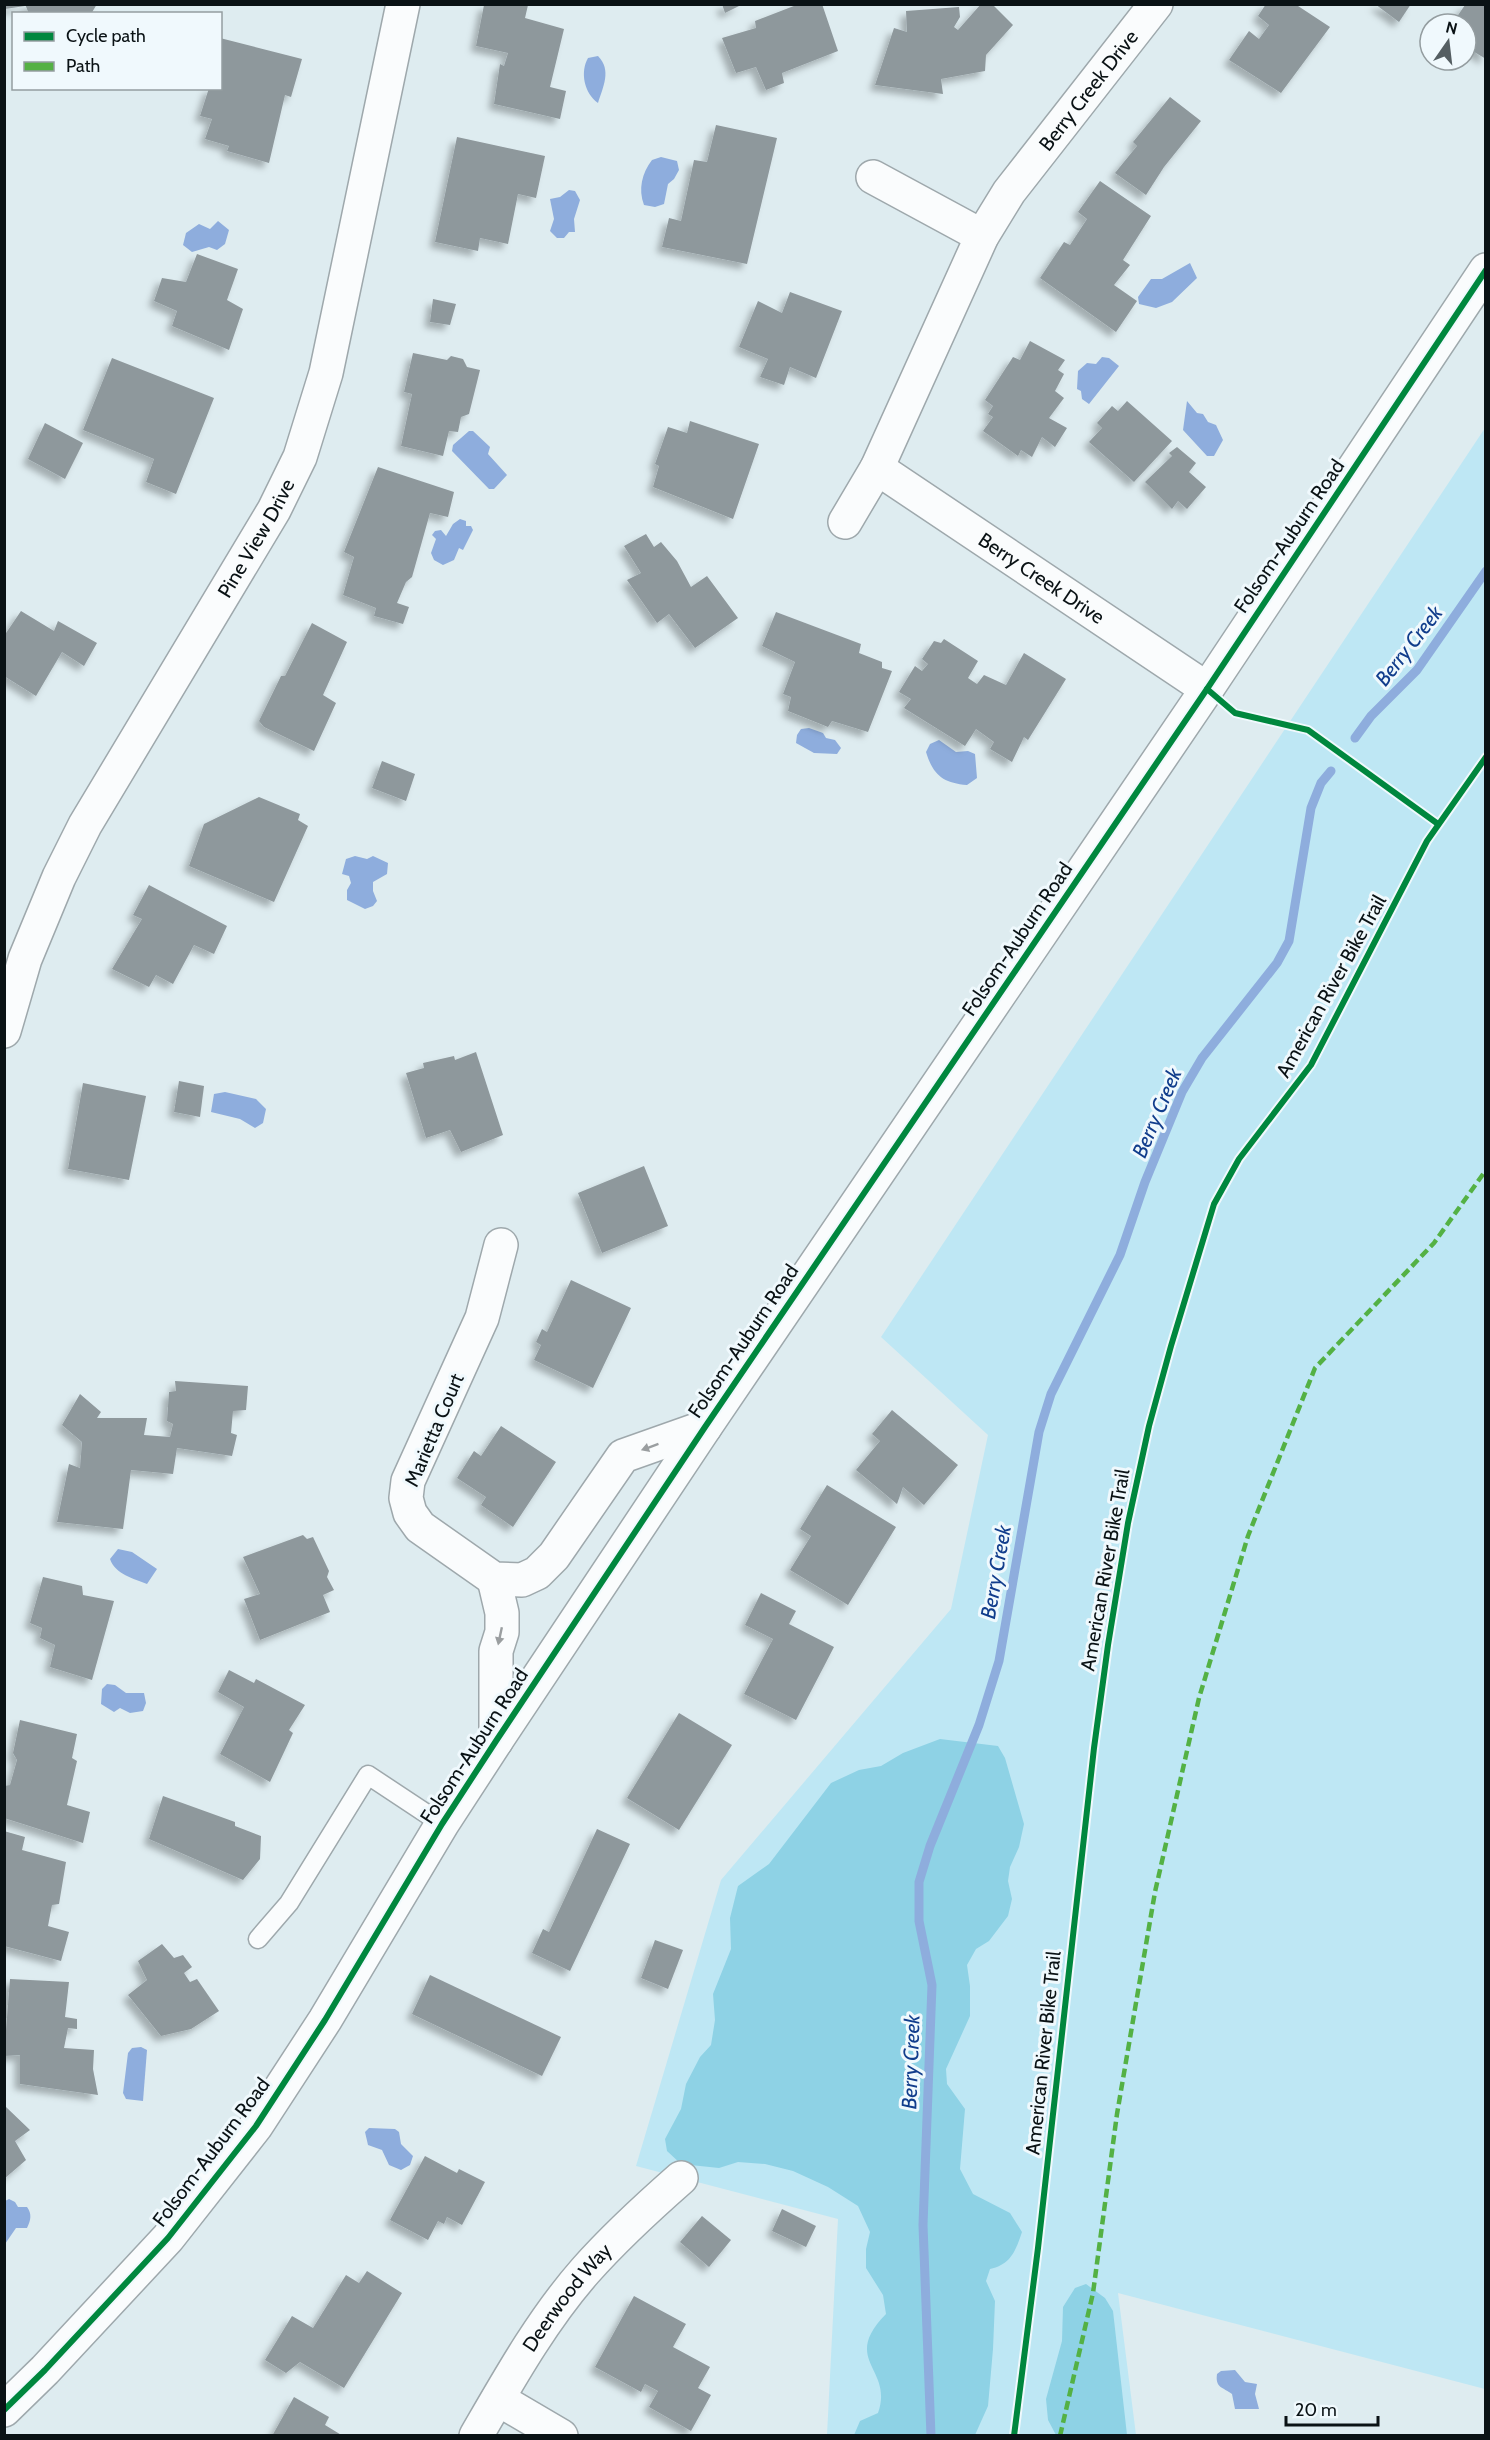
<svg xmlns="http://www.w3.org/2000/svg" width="1490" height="2440" viewBox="0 0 1490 2440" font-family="Cabin,sans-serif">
	<defs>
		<filter id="shadow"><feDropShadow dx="-5.5" dy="5.5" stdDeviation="3" flood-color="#0004"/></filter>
	</defs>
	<rect width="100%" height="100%" fill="#deecf0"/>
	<path fill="#bee7f4" d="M 1485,428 L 1485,2389 L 1118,2293 L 1136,2435 L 827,2435 L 838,2219 L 636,2166 L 721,1880 L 951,1609 L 988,1435 L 881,1337 Z"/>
	<g fill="#8ed2e5">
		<path d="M 940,1739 L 998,1746 L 1005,1758 L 1024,1824 L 1019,1847 L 1010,1867 L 1008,1881 L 1012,1899 L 1008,1916 L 989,1941 L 976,1949 L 967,1965 L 970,1986 L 970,2016 L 946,2069 L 947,2084 L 965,2109 L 960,2169 L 973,2194 L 1010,2213 L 1022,2232 C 1016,2250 1011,2265 990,2269 L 986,2281 L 995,2301 L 993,2349 L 988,2406 L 975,2435 L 854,2435 L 860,2421 L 878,2413 C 894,2368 840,2361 886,2314 L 883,2295 L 866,2268 L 866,2249 L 870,2232 L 858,2206 L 828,2187 L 793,2171 L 765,2164 L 738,2162 L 719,2168 L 681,2164 L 667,2151 L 665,2139 L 681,2109 L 686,2084 L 700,2057 L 711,2045 L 715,2020 L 713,1994 L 731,1949 L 730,1918 L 738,1886 L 769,1864 L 831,1783 L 859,1770 L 881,1766 L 903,1753 Z"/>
		<path d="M 1086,2284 L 1105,2298 L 1113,2311 L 1127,2435 L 1056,2435 L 1048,2420 L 1046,2399 L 1062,2341 L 1063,2307 L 1075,2288 Z"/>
	</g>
	<g fill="#8eaddd">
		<path d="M 598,56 C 612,70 603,87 598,103 C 584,93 580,72 588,58 Z"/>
		<path d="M 661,157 L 677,161 L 679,170 L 674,179 L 668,184 L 664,204 L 655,207 L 644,205 C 638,189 642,173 652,160 Z"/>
		<path d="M 569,190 L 575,191 L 580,200 L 574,219 L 575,232 L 569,232 L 564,238 L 557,238 L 550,231 L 554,219 L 550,199 L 560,197 Z"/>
		<path d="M 218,221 L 229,230 L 225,244 L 217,250 L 209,247 L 192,252 L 183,245 L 186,233 L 199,224 L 210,229 Z"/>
		<path d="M 1190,263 L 1197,278 L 1172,302 L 1156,308 L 1139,304 L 1138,297 L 1151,279 L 1162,279 Z"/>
		<path d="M 1102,357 L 1109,358 L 1119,366 L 1089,404 L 1082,399 L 1081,391 L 1077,389 L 1078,371 L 1087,363 L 1096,364 Z"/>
		<path d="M 1187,401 L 1197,413 L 1203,414 L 1208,422 L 1216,425 L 1223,440 L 1214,456 L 1207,456 L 1183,430 Z"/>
		<path d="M 469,431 L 473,431 L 490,447 L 488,454 L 507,475 L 494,489 L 489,489 L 452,451 L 453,445 Z"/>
		<path d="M 460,519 L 466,521 L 466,526 L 471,526 L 473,530 L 463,550 L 459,548 L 454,560 L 443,565 L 434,560 L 431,553 L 436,539 L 432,535 L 435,531 L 441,530 L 446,536 L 453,524 Z"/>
		<path d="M 809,728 L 823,733 L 826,738 L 835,740 L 841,748 L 837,754 L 814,753 L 796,743 L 797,735 L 801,729 Z"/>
		<path d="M 939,740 L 956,752 L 968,751 L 975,754 L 977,778 L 967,785 C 943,783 933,775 926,752 L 930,744 Z"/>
		<path d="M 355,856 L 367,859 L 373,856 L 388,863 L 387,874 L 373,882 L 373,891 L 377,901 L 373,906 L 365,909 L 347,900 L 347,890 L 351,883 L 349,876 L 342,874 L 346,859 Z"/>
		<path d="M 225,1092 L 256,1099 L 266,1109 L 263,1123 L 255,1128 L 240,1119 L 211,1112 L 214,1094 Z"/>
		<path d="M 118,1549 L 132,1552 L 157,1569 L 147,1584 C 134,1579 115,1574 110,1559 Z"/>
		<path d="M 107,1684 L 115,1685 L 126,1693 L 144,1693 L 146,1703 L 143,1711 L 130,1713 L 120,1708 L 114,1712 L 101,1704 L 102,1689 Z"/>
		<path d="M 141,2047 L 147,2050 L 143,2101 L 126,2099 L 123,2093 L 128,2053 L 132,2048 Z"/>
		<path d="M 369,2128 L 395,2129 L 399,2132 L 401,2144 L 413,2156 L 410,2165 L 401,2170 L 389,2165 L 382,2150 L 368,2145 L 365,2132 Z"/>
		<path d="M 9,2199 L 15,2202 L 18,2207 L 27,2207 C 32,2214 31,2220 27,2228 L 16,2228 L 5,2244 L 5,2201 Z"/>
		<path d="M 1235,2370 L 1245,2382 L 1257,2384 L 1255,2394 L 1259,2409 L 1235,2409 L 1232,2394 C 1223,2387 1215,2388 1217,2374 L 1221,2371 Z"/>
	</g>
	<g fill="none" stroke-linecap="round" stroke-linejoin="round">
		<g stroke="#8eaddd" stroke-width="9">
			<path d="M 1355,738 L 1371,716 L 1417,670 L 1486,571"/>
			<path d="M 931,2436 L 923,2225 L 932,1985 L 919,1921 L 919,1882 L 930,1846 L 979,1725 L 999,1661 L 1039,1432 L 1051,1394 L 1120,1255 L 1145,1182 L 1182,1092 L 1202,1058 L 1277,963 L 1289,941 L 1311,808 L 1321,783 L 1331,771"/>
		</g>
	</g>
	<g fill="#8e989c" filter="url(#shadow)">
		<path d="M 5,4 L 25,4 L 25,6 L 5,9 Z"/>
		<path d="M 25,4 L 97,4 L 91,14 L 29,14 Z"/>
		<path d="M 722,4 L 743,4 L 725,13 Z"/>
		<path d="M 799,4 L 822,4 L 838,51 L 782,73 L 784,83 L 766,90 L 756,67 L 736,73 L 722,38 L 756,28 L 755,21 Z"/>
		<path d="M 981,4 L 992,4 L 1013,25 L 986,55 L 985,71 L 941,79 L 943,94 L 875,85 L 894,28 L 907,32 L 906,11 L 959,7 L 960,17 L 954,27 L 958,30 Z"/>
		<path d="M 1266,4 L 1295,4 L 1330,27 L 1281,93 L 1229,60 L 1249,31 L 1259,39 L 1269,25 L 1258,16 Z"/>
		<path d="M 1375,4 L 1411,4 L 1399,22 Z"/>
		<path d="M 484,5 L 528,5 L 525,18 L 564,29 L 550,87 L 566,91 L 560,119 L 494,104 L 500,64 L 504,66 L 508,53 L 476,46 Z"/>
		<path d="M 1465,5 L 1486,5 L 1486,59 L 1466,47 L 1466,24 L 1452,24 Z"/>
		<path d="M 220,38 L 302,59 L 291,97 L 285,95 L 269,163 L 227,151 L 229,146 L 205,139 L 212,119 L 200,116 L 209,88 L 220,88 Z"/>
		<path d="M 1170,97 L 1201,121 L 1164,167 L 1146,195 L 1115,173 L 1137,146 L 1133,142 Z"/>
		<path d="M 716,125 L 777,138 L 747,264 L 662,247 L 669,218 L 681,221 L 694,160 L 707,162 Z"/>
		<path d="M 457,137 L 545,156 L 536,198 L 518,194 L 508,244 L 480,238 L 478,251 L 435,242 Z"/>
		<path d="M 1100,181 L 1151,216 L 1123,260 L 1130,265 L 1114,285 L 1137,301 L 1116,332 L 1040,278 L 1064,242 L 1070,245 L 1087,219 L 1078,212 Z"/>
		<path d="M 197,254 L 238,269 L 227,300 L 243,309 L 229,350 L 172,326 L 177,311 L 154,301 L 162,278 L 186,282 Z"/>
		<path d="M 790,292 L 842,311 L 816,378 L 790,367 L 784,385 L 760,377 L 768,359 L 739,347 L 758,301 L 782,313 Z"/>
		<path d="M 433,299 L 456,304 L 450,325 L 430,322 Z"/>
		<path d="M 1030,341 L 1065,360 L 1058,370 L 1064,374 L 1055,391 L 1064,398 L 1049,418 L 1067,428 L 1055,447 L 1042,437 L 1032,457 L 1021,450 L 1018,456 L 983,431 L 993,417 L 988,414 L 993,406 L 985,400 L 1013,357 L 1020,360 Z"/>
		<path d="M 413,353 L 447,360 L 451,356 L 463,359 L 467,367 L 480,370 L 469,414 L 461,417 L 458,432 L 449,431 L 443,456 L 401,446 L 412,394 L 404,392 Z"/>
		<path d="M 112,358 L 214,398 L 176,494 L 146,482 L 154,459 L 83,430 Z"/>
		<path d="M 1127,401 L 1172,441 L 1134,482 L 1089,442 L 1102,428 L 1097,423 L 1112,406 L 1118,411 Z"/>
		<path d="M 690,421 L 759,444 L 733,519 L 653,487 L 659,466 L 655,464 L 668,427 L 687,433 Z"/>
		<path d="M 45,423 L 83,443 L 65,479 L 28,459 Z"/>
		<path d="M 1177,447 L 1196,463 L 1189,472 L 1206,487 L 1187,509 L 1178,501 L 1172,509 L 1145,482 L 1172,456 L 1169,453 Z"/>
		<path d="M 378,467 L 454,492 L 448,517 L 430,513 L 412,577 L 406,582 L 397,603 L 409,607 L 403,624 L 374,616 L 376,608 L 343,595 L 354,557 L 344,552 Z"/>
		<path d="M 646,534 L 654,547 L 661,542 L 677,561 L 691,587 L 707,576 L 738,618 L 695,648 L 669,614 L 657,623 L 627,580 L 641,573 L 624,546 Z"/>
		<path d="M 21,611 L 54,631 L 58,621 L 97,643 L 84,666 L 62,652 L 36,696 L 4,676 L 4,636 Z"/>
		<path d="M 776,612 L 861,644 L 859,653 L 882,662 L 882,668 L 892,671 L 868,732 L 832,721 L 828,727 L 788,711 L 791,697 L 783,694 L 795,662 L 762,646 Z"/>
		<path d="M 312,623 L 347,642 L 323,695 L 336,703 L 314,751 L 264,727 L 259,721 L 281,676 L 285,676 Z"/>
		<path d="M 944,639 L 978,661 L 968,678 L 977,684 L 984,675 L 1006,685 L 1024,653 L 1066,679 L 1028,740 L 1024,737 L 1012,762 L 990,749 L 994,742 L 976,729 L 965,746 L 904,708 L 911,699 L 899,692 L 915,666 L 922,671 L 928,664 L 922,659 L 934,641 L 941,643 Z"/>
		<path d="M 382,761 L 415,774 L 406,801 L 372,788 Z"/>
		<path d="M 259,797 L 300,814 L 298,820 L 308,826 L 274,902 L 189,866 L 204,824 Z"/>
		<path d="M 149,885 L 227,926 L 214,954 L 194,945 L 173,984 L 156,975 L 149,987 L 112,969 L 142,919 L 133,915 Z"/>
		<path d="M 476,1052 L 503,1135 L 461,1152 L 450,1130 L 426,1138 L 406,1073 L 424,1068 L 423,1063 L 454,1056 L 455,1060 Z"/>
		<path d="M 179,1081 L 204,1086 L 200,1117 L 174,1112 Z"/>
		<path d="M 83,1083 L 146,1096 L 129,1180 L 68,1169 Z"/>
		<path d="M 644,1166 L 668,1226 L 602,1253 L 578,1193 Z"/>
		<path d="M 571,1280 L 631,1308 L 593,1388 L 534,1360 L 541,1345 L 536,1342 L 542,1329 L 547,1332 Z"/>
		<path d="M 175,1381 L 248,1386 L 246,1410 L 233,1411 L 231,1433 L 237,1435 L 232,1456 L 177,1448 L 173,1474 L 131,1470 L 123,1529 L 57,1522 L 69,1464 L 80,1468 L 82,1442 L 62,1425 L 80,1394 L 101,1412 L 97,1418 L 147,1418 L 144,1435 L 170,1437 L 173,1424 L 167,1421 L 169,1392 L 176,1391 Z"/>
		<path d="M 892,1410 L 958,1465 L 924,1505 L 903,1487 L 897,1504 L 856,1470 L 880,1441 L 872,1434 Z"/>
		<path d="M 501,1426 L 556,1462 L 513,1527 L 481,1505 L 486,1497 L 457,1478 L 474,1451 L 481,1456 Z"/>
		<path d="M 827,1485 L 896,1527 L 848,1605 L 790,1570 L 811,1536 L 800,1529 Z"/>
		<path d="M 303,1535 L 307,1539 L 313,1537 L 329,1571 L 327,1577 L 334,1590 L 323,1595 L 330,1612 L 260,1640 L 244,1599 L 260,1594 L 243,1557 Z"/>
		<path d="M 43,1577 L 82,1586 L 83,1595 L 114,1601 L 92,1680 L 50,1667 L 55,1645 L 40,1638 L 42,1628 L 30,1623 Z"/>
		<path d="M 761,1593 L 796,1611 L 789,1624 L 834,1647 L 796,1720 L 744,1694 L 773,1639 L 745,1625 Z"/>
		<path d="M 229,1670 L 254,1683 L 256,1679 L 305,1705 L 289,1730 L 293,1733 L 270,1782 L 220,1754 L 244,1707 L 218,1692 Z"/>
		<path d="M 679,1713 L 732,1745 L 679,1830 L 627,1798 Z"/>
		<path d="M 20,1720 L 77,1734 L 72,1758 L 77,1761 L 67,1805 L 90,1812 L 83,1843 L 4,1818 L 4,1786 L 10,1785 L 17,1760 L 13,1753 Z"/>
		<path d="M 163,1796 L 235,1822 L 235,1826 L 261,1836 L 260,1859 L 243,1880 L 149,1839 Z"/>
		<path d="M 597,1829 L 630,1844 L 570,1971 L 532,1953 L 543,1929 L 549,1932 Z"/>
		<path d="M 4,1831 L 25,1837 L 22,1850 L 66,1862 L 59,1904 L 52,1905 L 48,1926 L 69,1932 L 61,1961 L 4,1946 Z"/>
		<path d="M 655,1940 L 683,1950 L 668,1989 L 641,1978 Z"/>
		<path d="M 162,1944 L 174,1958 L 183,1955 L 192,1967 L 184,1973 L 190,1982 L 197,1979 L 219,2011 L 191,2029 L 161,2036 L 128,1995 L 147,1980 L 138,1961 Z"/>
		<path d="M 430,1975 L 561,2037 L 542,2076 L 412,2014 Z"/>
		<path d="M 10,1979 L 69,1982 L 65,2017 L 77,2019 L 77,2029 L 68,2028 L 64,2048 L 94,2050 L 93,2069 L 98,2095 L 20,2084 L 20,2055 L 4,2056 Z"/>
		<path d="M 6,2107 L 30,2130 L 15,2141 L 26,2160 L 4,2179 Z"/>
		<path d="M 425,2156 L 457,2173 L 459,2169 L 485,2182 L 462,2225 L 447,2217 L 444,2224 L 438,2221 L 428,2240 L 390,2220 Z"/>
		<path d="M 782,2209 L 816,2226 L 806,2247 L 772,2231 Z"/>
		<path d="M 702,2216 L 731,2240 L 709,2267 L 680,2242 Z"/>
		<path d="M 367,2271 L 402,2293 L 344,2388 L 300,2362 L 286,2373 L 265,2360 L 292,2316 L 313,2328 L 346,2275 L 359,2283 Z"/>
		<path d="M 634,2296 L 686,2324 L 673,2347 L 710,2367 L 698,2388 L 711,2395 L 691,2431 L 649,2407 L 658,2391 L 645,2384 L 641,2392 L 595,2367 Z"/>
		<path d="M 294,2397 L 329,2417 L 325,2425 L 343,2436 L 272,2436 Z"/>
	</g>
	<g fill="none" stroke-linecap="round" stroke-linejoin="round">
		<g stroke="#9ea8ac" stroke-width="21">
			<path id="lane" d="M 258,1939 L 289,1903 L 368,1775 L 442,1824"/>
		</g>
		<g stroke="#9ea8ac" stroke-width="36">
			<g id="street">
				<path d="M 873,177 L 982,236"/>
				<path id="s1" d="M 877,468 L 1207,689"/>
				<path id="s2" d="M 845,522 L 877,468 L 982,236 L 1009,192 L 1156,4"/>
				<path id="s3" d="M 4,1031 L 25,959 L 59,877 L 85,825 L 274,510 L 300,457 L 326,373 L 403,4"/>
				<path d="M 501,1245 L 482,1318 L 408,1481 L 406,1498 L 410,1513 L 420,1527 L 494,1579 L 522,1580 L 537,1573 L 554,1556 L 623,1456 L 705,1427"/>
				<path d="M 494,1579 L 502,1613 L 502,1632 L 496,1651 L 496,1741"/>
				<path d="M 498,2399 L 561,2436"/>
				<path id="s4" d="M 476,2436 C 509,2379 542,2320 585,2271 C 615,2237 648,2207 681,2178"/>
			</g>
		</g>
		<g stroke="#9ea8ac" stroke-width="36">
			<path id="primary" d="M 4,2410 L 45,2370 L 168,2238 L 256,2126 L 325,2020 L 442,1824 L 496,1741 L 705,1427 L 1207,689 L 1486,270"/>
		</g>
		<use href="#lane" stroke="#fafcfd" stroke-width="18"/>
		<use href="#street" stroke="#fafcfd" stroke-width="33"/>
		<use href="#primary" stroke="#fafcfd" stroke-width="33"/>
		<path stroke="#54b144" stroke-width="4.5" stroke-dasharray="9 4.5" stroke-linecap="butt" d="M 1060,2436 L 1093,2293 L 1117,2114 L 1155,1892 L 1199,1698 L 1248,1536 L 1315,1368 L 1434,1243 L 1486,1170"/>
		<g stroke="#f0f9fd" stroke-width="10">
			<g id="cycleway">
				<path d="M 1207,689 L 1235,713 L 1308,730 L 1438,824"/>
				<path d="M 4,2410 L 45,2370 L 168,2238 L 256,2126 L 325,2020 L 442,1824 L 496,1741 L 705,1427 L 1207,689 L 1486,270"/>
				<path d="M 1014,2436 L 1038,2248 L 1094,1748 L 1108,1645 L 1128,1523 L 1149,1426 L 1171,1346 L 1214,1204 L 1239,1159 L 1311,1065 L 1427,841 L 1486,757"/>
			</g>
		</g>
		<use href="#cycleway" stroke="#00873e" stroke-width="6"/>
	</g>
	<defs><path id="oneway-solid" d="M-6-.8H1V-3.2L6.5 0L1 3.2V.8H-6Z" transform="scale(1.5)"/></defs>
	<g fill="#9a9ea0">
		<use href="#oneway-solid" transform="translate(650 1447) rotate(160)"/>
		<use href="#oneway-solid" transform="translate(500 1636) rotate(102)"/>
	</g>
	<g text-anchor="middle" stroke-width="6" stroke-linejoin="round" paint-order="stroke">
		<g font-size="20" fill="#0a1215" stroke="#f0f9fd">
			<text dy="7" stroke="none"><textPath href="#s2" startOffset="498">Berry Creek Drive</textPath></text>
			<text transform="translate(1289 536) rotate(-56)" y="7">Folsom-Auburn Road</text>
			<text dy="7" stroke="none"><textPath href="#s3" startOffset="556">Pine View Drive</textPath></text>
			<text dy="7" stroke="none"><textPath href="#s1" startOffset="198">Berry Creek Drive</textPath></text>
			<text transform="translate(1017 939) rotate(-56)" y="7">Folsom-Auburn Road</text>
			<text transform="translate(1331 986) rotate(-61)" y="7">American River Bike Trail</text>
			<text transform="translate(743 1341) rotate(-56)" y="7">Folsom-Auburn Road</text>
			<text transform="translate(434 1430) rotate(-67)" y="7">Marietta Court</text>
			<text transform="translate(1105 1570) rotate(-80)" y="7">American River Bike Trail</text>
			<text transform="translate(474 1746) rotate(-57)" y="7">Folsom-Auburn Road</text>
			<text transform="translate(1043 2053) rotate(-84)" y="7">American River Bike Trail</text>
			<text transform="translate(211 2152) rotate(-53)" y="7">Folsom-Auburn Road</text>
			<text dy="7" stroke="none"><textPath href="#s4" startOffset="166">Deerwood Way</textPath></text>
		</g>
		<g font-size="21" font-style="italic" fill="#113d8c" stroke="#f0f9fd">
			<text transform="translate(1409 646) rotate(-52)" y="7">Berry Creek</text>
			<text transform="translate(1157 1113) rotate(-67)" y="7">Berry Creek</text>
			<text transform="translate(996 1572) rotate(-80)" y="7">Berry Creek</text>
			<text transform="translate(911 2062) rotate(-88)" y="7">Berry Creek</text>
		</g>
	</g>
	<rect width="1490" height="2440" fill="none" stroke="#0a1215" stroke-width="12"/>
	<rect x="12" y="12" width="210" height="78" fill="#f0f9fd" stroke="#949da0" stroke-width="1.5"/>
	<rect x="24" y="32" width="30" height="9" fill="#00873e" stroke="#949da0" stroke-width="1.5"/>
	<text x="66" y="42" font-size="18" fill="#0a1215">Cycle path</text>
	<rect x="24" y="62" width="30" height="9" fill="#54b144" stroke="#949da0" stroke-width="1.5"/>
	<text x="66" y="72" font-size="18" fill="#0a1215">Path</text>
	<g transform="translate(1448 42) rotate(14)"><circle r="28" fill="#f0f9fd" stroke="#949da0" stroke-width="1.5"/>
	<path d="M0-4.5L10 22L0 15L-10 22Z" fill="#545e62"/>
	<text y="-9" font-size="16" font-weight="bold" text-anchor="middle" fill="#0a1215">N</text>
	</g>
	<path d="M1286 2416v9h92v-9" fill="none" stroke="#0a1215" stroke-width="3"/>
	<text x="1295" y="2416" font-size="18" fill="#0a1215" stroke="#f0f9fd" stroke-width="4.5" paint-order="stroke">20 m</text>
</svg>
